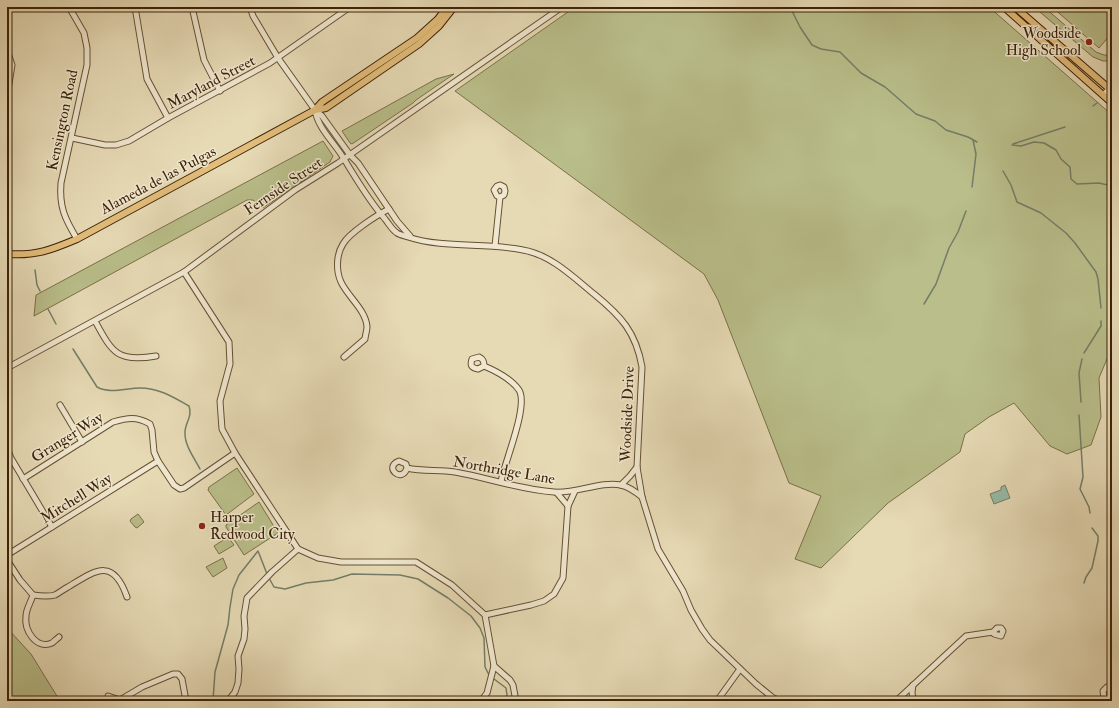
<svg xmlns="http://www.w3.org/2000/svg" width="1119" height="708" viewBox="0 0 1119 708" font-family="'IM FELL Double Pica',serif">
	<rect width="100%" height="100%" fill="#e6dab5"/>
	<filter id="stains"><feTurbulence type="fractalNoise" baseFrequency=".005" numOctaves="4"/><feColorMatrix values="0 0 0 0 .2 0 0 0 0 .09 0 0 0 0 .02 0 0 0 .5 -.17"/></filter>
	<radialGradient id="worn" r=".72"><stop offset=".6" stop-color="#630" stop-opacity="0"/><stop offset="1" stop-color="#630" stop-opacity=".3"/></radialGradient>
	<g fill="#b9be8a" stroke="#7b7049">
		<path d="M 575,7 L 989,7 L 1112,115 L 1112,347 L 1099,378 L 1101,417 L 1091,445 L 1067,454 L 1050,446 L 1014,403 L 989,417 L 965,434 L 960,452 L 888,503 L 821,568 L 795,559 L 821,496 L 789,483 L 718,300 L 704,274 L 455,91 Z"/>
		<path d="M 1034,7 L 1044,7 L 1096,52 L 1104,55 L 1112,55 L 1112,61 L 1103,61 L 1093,57 Z"/>
		<path d="M 1052,7 L 1107,7 L 1112,12 L 1112,33 L 1099,48 Z"/>
		<path d="M 454,74 L 416,100 L 413,103 L 352,144 L 350,143 L 342,131 L 436,79 Z"/>
		<path d="M 323,141 L 333,156 L 330,162 L 263,208 L 253,200 L 247,200 L 34,316 L 36,295 Z"/>
		<path d="M 237,468 L 254,494 L 226,515 L 208,490 L 209,487 Z"/>
		<path d="M 259,502 L 278,533 L 244,555 L 226,527 L 226,525 Z"/>
		<path d="M 138,514 L 144,522 L 137,528 L 135,527 L 130,521 L 131,519 Z"/>
		<path d="M 228,537 L 234,545 L 219,554 L 214,546 Z"/>
		<path d="M 223,558 L 227,568 L 213,577 L 206,567 Z"/>
		<path d="M 7,628 L 31,654 L 60,701 L 7,701 Z"/>
	</g>
	<path fill="#97bba7" stroke="#737e67" d="M 1005,485 L 1010,498 L 994,504 L 990,494 L 1001,490 L 1001,487 Z"/>
	<g fill="none" stroke-linecap="round" stroke-linejoin="round">
		<g stroke="#737e67" stroke-width="1.5">
			<path d="M 790,7 L 800,27 L 812,45 L 821,49 L 840,52 L 861,73 L 885,87 L 916,114 L 935,121 L 946,130 L 968,137 L 977,142"/>
			<path d="M 1093,106 L 1097,103"/>
			<path d="M 1013,144 L 1065,127"/>
			<path d="M 1012,145 L 1021,146 L 1034,142 L 1044,143 L 1056,150 L 1061,159 L 1070,167 L 1071,179 L 1077,184 L 1099,183 L 1112,186"/>
			<path d="M 1003,171 L 1011,185 L 1017,202 L 1041,213 L 1066,233 L 1075,243 L 1096,272 L 1098,279 L 1101,308"/>
			<path d="M 972,187 L 976,154 L 973,140"/>
			<path d="M 35,270 L 37,285 L 40,291"/>
			<path d="M 924,304 L 936,284 L 949,248 L 958,232 L 966,211"/>
			<path d="M 48,309 L 56,324"/>
			<path d="M 73,349 L 97,387 C 110,394 126,388 140,388 C 159,388 173,397 189,406 C 193,417 184,424 185,434 C 185,446 195,459 200,469"/>
			<path d="M 1084,353 L 1101,326 L 1101,321"/>
			<path d="M 1081,402 L 1079,373 L 1082,359"/>
			<path d="M 1079,415 L 1083,477 L 1080,489 L 1089,507 L 1090,513"/>
			<path d="M 269,578 L 274,587 L 285,589 L 306,583 L 333,580 L 352,574 L 400,575 L 418,579 L 448,598 L 471,616 L 480,628 L 484,638 L 485,667 L 489,675"/>
			<path d="M 1084,583 L 1086,577 L 1092,568 L 1098,541 L 1098,536 L 1092,528"/>
			<path d="M 494,679 L 506,688 L 507,695 L 504,701"/>
			<path d="M 213,700 L 215,672 L 228,625 L 230,607 L 233,589 L 239,575 L 258,551 L 267,574"/>
		</g>
		<g stroke="#675033" stroke-width="7">
			<g id="minor">
				<path d="M 69,7 L 84,33 L 87,48 L 87,65 L 61,183 C 59,207 65,219 77,239"/>
				<path d="M 135,7 L 147,79 L 168,118"/>
				<path d="M 192,7 L 204,60 L 220,91"/>
				<path d="M 250,7 L 253,16 L 278,58 L 315,110 L 322,116 L 350,155 L 358,163 L 397,221 L 410,236"/>
				<path d="M 7,50 L 12,65 L 7,96"/>
				<path d="M 1103,95 L 1112,86"/>
				<path d="M 315,110 C 318,129 335,143 344,159 C 357,180 369,201 385,219 C 389,224 392,230 397,233 C 400,235 405,236 408,237 C 445,249 485,242 523,250 C 551,255 572,276 594,294 C 621,316 636,332 642,367 L 637,467 L 642,497 L 658,549 L 683,591 L 691,610 L 702,629 L 710,640 L 756,684 L 772,697 L 779,701"/>
				<path d="M 72,138 L 105,145 L 116,145 L 129,141 L 168,118 L 270,63 L 350,7"/>
				<path d="M 495,246 L 500,197 L 504,195 L 505,191 L 504,187 L 500,185 L 497,186 L 494,190 L 497,196 L 500,197"/>
				<path d="M 184,272 L 229,342 L 230,364 L 220,401 L 222,429 L 235,453 L 298,549 L 318,558 L 341,562 L 416,562 L 452,585 L 485,615 L 494,666 L 510,680 L 513,685 L 515,696 L 514,701"/>
				<path d="M 95,321 C 112,352 117,363 156,356"/>
				<path d="M 344,357 L 365,339 C 365,336 367,331 367,327 C 366,310 348,297 341,282 C 336,271 336,255 343,244 C 349,233 377,215 389,209"/>
				<path d="M 484,366 L 478,369 C 471,368 470,365 472,359 L 479,357 C 483,359 484,361 484,366 C 496,371 511,379 519,390 C 529,406 504,463 501,482"/>
				<path d="M 7,368 L 184,272 L 295,190 L 338,163 L 562,7"/>
				<path d="M 60,405 L 82,442"/>
				<path d="M 7,448 L 11,458 L 52,527"/>
				<path d="M 407,468 L 406,464 L 399,461 C 383,467 402,484 407,468 C 423,472 439,469 455,472 C 489,478 521,490 554,492 C 576,494 600,481 621,485 C 629,487 636,492 642,497"/>
				<path d="M 23,479 L 113,422 C 127,418 136,416 150,424 L 152,430 L 154,452 L 158,461 L 174,485 L 180,489 L 184,488 L 235,453"/>
				<path d="M 621,485 L 630,476 L 637,467"/>
				<path d="M 557,493 L 568,506"/>
				<path d="M 7,555 L 158,461"/>
				<path d="M 7,560 L 20,580 L 33,595"/>
				<path d="M 33,595 C 40,596 48,597 55,595 C 59,593 64,589 68,587 C 96,570 113,557 127,597"/>
				<path d="M 33,595 C 31,602 26,609 26,616 C 24,630 36,650 52,643 C 54,641 57,639 59,637"/>
				<path d="M 485,615 L 531,605 L 544,601 L 554,594 L 563,578 L 568,506 L 575,491"/>
				<path d="M 913,685 L 912,692 L 913,701"/>
				<path d="M 108,696 L 120,700 L 142,687 L 173,674 L 178,674 L 182,679 L 186,701"/>
				<path d="M 228,701 L 235,692 L 238,683 L 239,669 L 238,656 L 244,639 L 245,629 L 244,616 L 247,598 L 272,572 L 298,549"/>
				<path d="M 481,701 L 487,693 L 494,666"/>
				<path d="M 717,701 L 740,669"/>
				<path d="M 896,701 L 966,636 L 993,632 L 997,628 L 1001,628 L 1003,631 L 1001,636 L 994,634 L 993,632"/>
				<path d="M 1102,701 L 1104,698 L 1103,691 L 1107,687 L 1110,688 L 1112,690 L 1110,697 L 1104,698"/>
			</g>
		</g>
		<g stroke="#3d2208" stroke-width="8">
			<g id="major">
				<path d="M 1004,7 L 1112,103"/>
				<path d="M 1015,7 L 1112,91"/>
				<path d="M 315,110 L 322,102 L 417,38 L 438,19 L 447,7"/>
				<path d="M 7,254 C 36,256 51,250 77,239 L 315,110 L 326,108 L 419,44 L 439,26 L 454,7"/>
			</g>
		</g>
		<use href="#minor" stroke="#efe7cf" stroke-width="5"/>
		<use href="#major" stroke="#e3bd7a" stroke-width="6"/>
	</g>
	<g fill="#8f2418" stroke="#efe7cf" stroke-width="1.5">
		<circle cx="1089" cy="42" r="4"/>
		<circle cx="202" cy="526" r="4"/>
	</g>
	<g text-anchor="middle" stroke-width="3" stroke-linejoin="round" paint-order="stroke">
		<g font-size="15" fill="#3d2208" stroke="#efe7cf" text-anchor="end">
			<text x="1081" y="38">Woodside<tspan x="1081" dy="17">High School</tspan></text>
			<text x="210" y="522" text-anchor="start">Harper<tspan x="210" dy="17">Redwood City</tspan></text>
		</g>
		<g font-size="15" fill="#3d2208" stroke="#efe7cf">
			<text transform="translate(211 82) rotate(-28)" y="5">Maryland Street</text>
			<text transform="translate(62 120) rotate(-78)" y="5">Kensington Road</text>
			<text transform="translate(158 180) rotate(-28)" y="5">Alameda de las Pulgas</text>
			<text transform="translate(283 186) rotate(-34)" y="5">Fernside Street</text>
			<text transform="translate(627 414) rotate(-88)" y="5">Woodside Drive</text>
			<text transform="translate(67 437) rotate(-32)" y="5">Granger Way</text>
			<text transform="translate(504 470) rotate(10)" y="5">Northridge Lane</text>
			<text transform="translate(76 498) rotate(-32)" y="5">Mitchell Way</text>
		</g>
	</g>
	<rect width="1119" height="708" fill="none" stroke="#e6dab5" stroke-width="24"/>
	<rect x="8" y="8" width="1103" height="692" fill="none" stroke="#3d2208" stroke-width="2"/>
	<rect x="12" y="12" width="1095" height="684" fill="none" stroke="#3d2208"/>
	<rect width="100%" height="100%" filter="url(#stains)"/>
	<rect width="100%" height="100%" fill="url(#worn)"/>
</svg>
